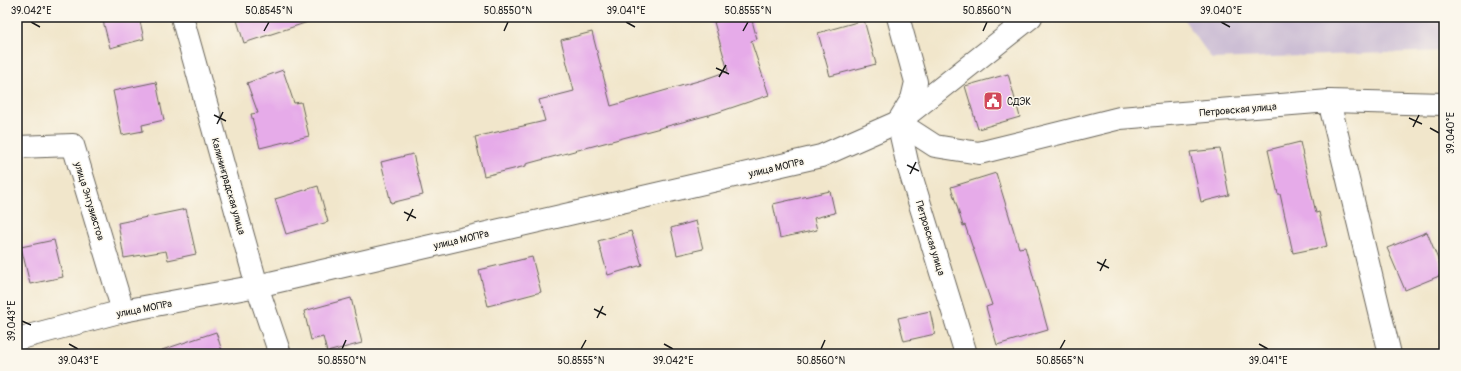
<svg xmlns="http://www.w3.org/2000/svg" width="1461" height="371" viewBox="0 0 1461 371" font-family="Pangolin,sans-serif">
	<rect width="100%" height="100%" fill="#fbf7ec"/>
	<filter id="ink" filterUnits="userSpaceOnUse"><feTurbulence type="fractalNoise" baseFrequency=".025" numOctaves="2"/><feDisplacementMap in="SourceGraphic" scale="8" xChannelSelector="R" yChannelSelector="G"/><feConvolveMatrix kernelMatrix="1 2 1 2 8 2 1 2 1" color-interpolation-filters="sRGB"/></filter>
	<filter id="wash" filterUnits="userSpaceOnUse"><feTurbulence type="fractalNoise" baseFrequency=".012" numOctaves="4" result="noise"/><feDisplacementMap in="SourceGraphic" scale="16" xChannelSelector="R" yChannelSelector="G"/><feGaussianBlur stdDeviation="0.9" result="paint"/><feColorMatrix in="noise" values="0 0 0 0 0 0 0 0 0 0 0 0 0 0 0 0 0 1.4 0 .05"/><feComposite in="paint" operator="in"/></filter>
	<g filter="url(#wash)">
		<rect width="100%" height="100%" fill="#f1e6cb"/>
		<path fill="#ccbed4" d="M 1182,17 L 1444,17 L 1444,51 L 1212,59 Z"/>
		<g id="blocks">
			<g fill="#e6abe9">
				<path d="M 102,17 L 139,17 L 144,39 L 110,48 Z"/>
				<path d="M 236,17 L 311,17 L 311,21 L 244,43 Z"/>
				<path d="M 733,17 L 751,17 L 757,39 L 751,41 L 769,95 L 716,113 L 526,164 L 526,166 L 484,176 L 475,137 L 545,121 L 539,100 L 574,91 L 561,40 L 592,32 L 611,106 L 705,79 L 728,71 L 714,22 Z"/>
				<path d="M 864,20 L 876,64 L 830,76 L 818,33 Z"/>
				<path d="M 283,70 L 294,103 L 301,102 L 309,136 L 260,148 L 251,114 L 258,113 L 247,83 Z"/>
				<path d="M 1008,74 L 1020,117 L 978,129 L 965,86 Z"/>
				<path d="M 156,82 L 164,120 L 142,125 L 143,131 L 122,135 L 113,91 Z"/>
				<path d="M 1300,142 L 1316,213 L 1319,212 L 1327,246 L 1293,253 L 1280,194 L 1278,194 L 1268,150 Z"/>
				<path d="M 1220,149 L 1229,195 L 1201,202 L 1190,152 Z"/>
				<path d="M 413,154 L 423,195 L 391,203 L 381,162 Z"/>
				<path d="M 996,173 L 1019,248 L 1025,247 L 1048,330 L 997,345 L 986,307 L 992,305 L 965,225 L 963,226 L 951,187 Z"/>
				<path d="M 318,186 L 328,222 L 286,234 L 275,199 Z"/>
				<path d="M 830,191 L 835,213 L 814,218 L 817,230 L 780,238 L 773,204 Z"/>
				<path d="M 186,209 L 196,254 L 168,260 L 166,251 L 124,258 L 118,223 Z"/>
				<path d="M 696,221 L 703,249 L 677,255 L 671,228 Z"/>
				<path d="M 631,231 L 642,265 L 608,275 L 598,241 Z"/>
				<path d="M 1427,232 L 1444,274 L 1405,290 L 1387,248 Z"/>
				<path d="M 54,240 L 63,277 L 30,284 L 21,247 Z"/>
				<path d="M 532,257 L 541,292 L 488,306 L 479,270 Z"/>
				<path d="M 351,298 L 362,343 L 327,352 L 323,337 L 311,340 L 304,311 Z"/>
				<path d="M 930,311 L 935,334 L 904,341 L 898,318 Z"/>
				<path d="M 216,332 L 223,354 L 163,354 L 162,350 Z"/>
			</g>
		</g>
	</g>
	<g filter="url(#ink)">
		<use href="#blocks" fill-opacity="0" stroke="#676359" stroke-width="1"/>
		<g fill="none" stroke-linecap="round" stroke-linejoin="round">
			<g stroke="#676359" stroke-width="24">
				<g id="minor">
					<path d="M 182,17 L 257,286 L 280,354"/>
					<path d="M 898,17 L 916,82 L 912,99 L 898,122 L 907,162 L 966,354"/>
					<path d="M 1329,101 L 1444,104"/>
					<path d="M 898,122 L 935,146 L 979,153 L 1120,118 L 1329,101 L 1390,354"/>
					<path d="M 17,147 L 73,145 L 123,311"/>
					<path d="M 17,339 L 123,311 L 257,286 L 821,156 L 898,122 L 1031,17"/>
				</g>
			</g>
			<use href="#minor" stroke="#fff" stroke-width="22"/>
		</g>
	</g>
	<path fill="none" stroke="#1c1c1c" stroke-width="1.5" d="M 31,22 L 40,27M 626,22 L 635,27M 1221,22 L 1230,27M 264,31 L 269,22M 504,31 L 508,22M 743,31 L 748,22M 983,31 L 987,22M 716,68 L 729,74M 719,77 L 726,65M 214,115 L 226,121M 1409,118 L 1422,124M 217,124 L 223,112M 1413,127 L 1419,115M 1430,128 L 1439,133M 907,165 L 919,171M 910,174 L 916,162M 404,212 L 416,218M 407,221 L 413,209M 1097,262 L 1109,268M 1100,271 L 1106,259M 594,309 L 606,315M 597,318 L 603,306M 22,321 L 31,325M 69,344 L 78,349M 664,344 L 673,349M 1259,344 L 1268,349M 342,349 L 346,340M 581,349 L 586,340M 821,349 L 825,340M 1060,349 L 1065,340"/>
	<defs>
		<g id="civic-square" transform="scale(1)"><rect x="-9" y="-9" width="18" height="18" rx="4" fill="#d1495b" stroke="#fbf7ec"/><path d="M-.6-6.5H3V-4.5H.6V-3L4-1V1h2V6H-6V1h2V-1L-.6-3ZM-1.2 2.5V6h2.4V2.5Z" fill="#fff"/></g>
	</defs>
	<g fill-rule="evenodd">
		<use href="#civic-square" x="993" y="101"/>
	</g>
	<g text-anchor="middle" stroke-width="3" stroke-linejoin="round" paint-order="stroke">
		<g font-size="10" fill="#1c1c1c" stroke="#fbf7ec" text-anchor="start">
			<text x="1007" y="105">СДЭК</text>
		</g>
		<g font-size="10" fill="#1c1c1c" stroke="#fbf7ec">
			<text transform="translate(1238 109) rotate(-5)" y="4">Петровская улица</text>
			<text transform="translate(776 167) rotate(-13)" y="4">улица МОПРа</text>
			<text transform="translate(229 186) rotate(74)" y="4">Калининградская улица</text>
			<text transform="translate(90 201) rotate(73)" y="4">улица Энтузиастов</text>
			<text transform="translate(931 238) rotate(73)" y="4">Петровская улица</text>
			<text transform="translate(461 239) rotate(-13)" y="4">улица МОПРа</text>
			<text transform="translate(144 308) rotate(-11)" y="4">улица МОПРа</text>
		</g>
	</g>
	<rect width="1461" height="371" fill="none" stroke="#fbf7ec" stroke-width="44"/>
	<rect x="22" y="22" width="1417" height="327" fill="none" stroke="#1c1c1c" stroke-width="1.5"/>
	<g font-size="10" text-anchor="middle" fill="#1c1c1c">
		<text x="31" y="14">39.042°E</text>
		<text x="269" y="14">50.8545°N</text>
		<text x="508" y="14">50.8550°N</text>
		<text x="626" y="14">39.041°E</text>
		<text x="748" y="14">50.8555°N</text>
		<text x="987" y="14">50.8560°N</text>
		<text x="1221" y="14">39.040°E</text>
		<text transform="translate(1450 133) rotate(-90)" y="4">39.040°E</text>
		<text transform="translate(11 321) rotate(-90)" y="4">39.043°E</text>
		<text x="78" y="364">39.043°E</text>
		<text x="342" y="364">50.8550°N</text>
		<text x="581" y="364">50.8555°N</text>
		<text x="673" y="364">39.042°E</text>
		<text x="821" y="364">50.8560°N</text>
		<text x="1060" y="364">50.8565°N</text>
		<text x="1268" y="364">39.041°E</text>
	</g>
</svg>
